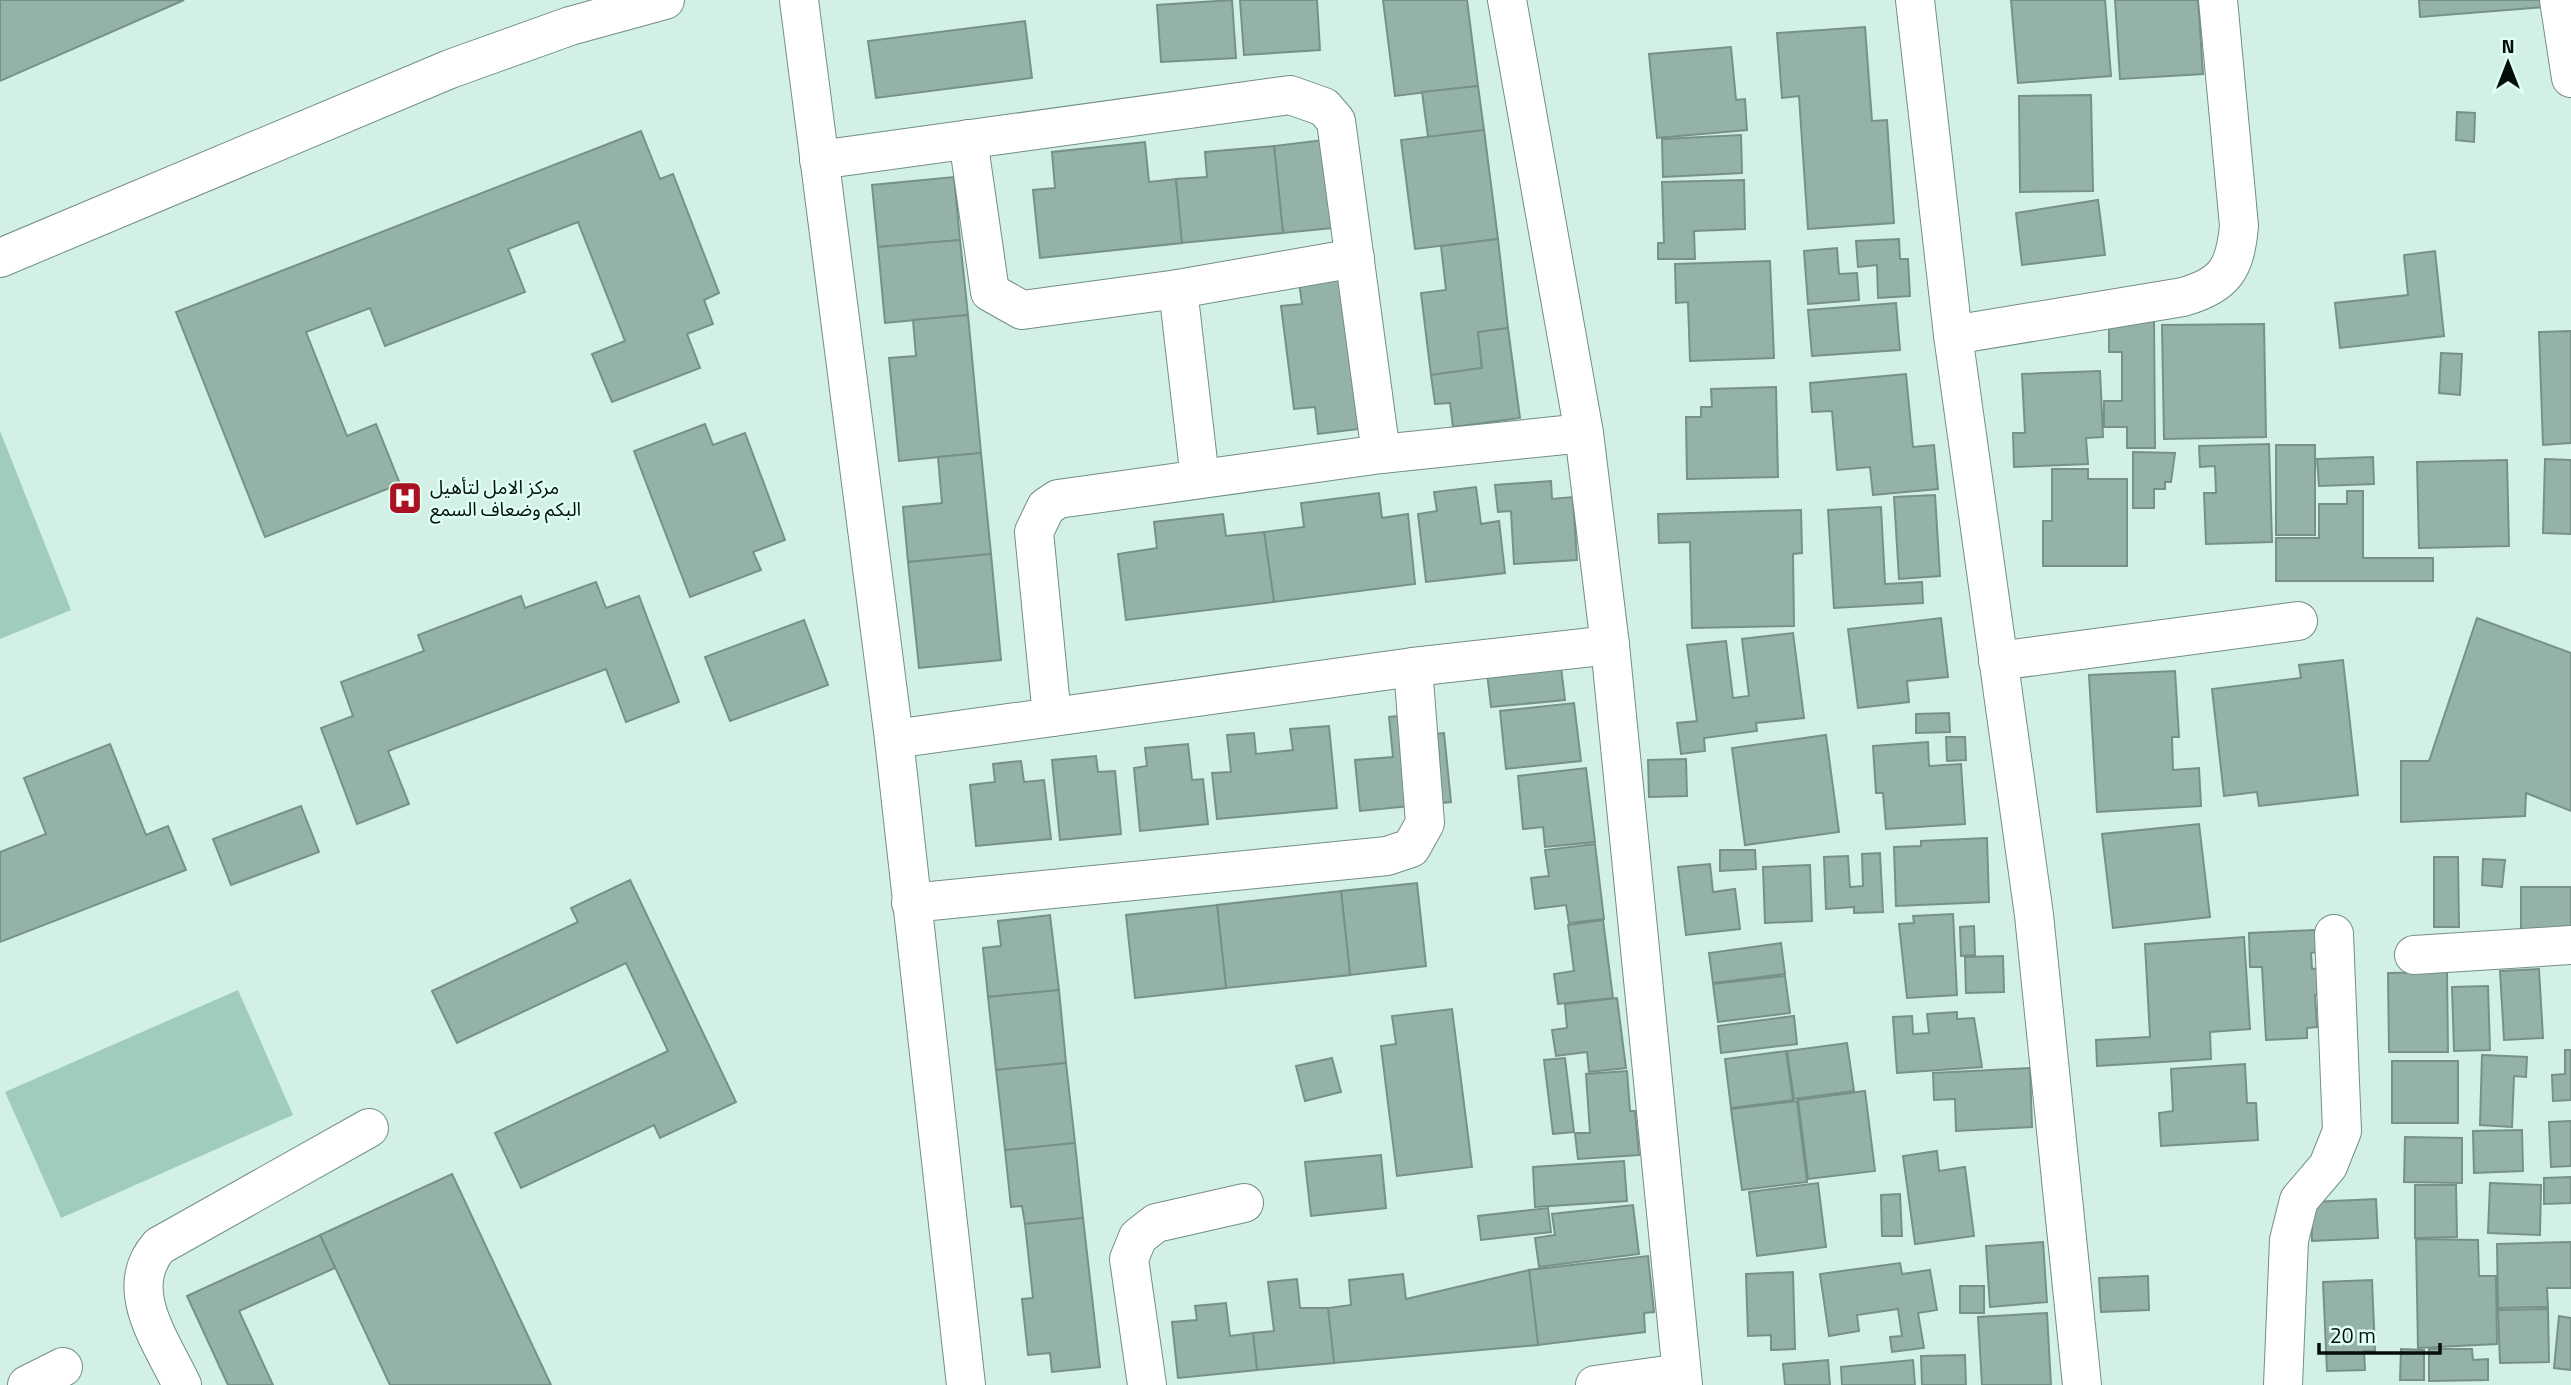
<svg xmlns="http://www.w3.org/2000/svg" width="2571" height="1385" viewBox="0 0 2571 1385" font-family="'Titillium Web','Noto Sans Arabic',sans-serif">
	<rect width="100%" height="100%" fill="#d2f0e6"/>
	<g fill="#9fccbe">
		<path d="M 0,431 L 71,610 L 0,639 Z"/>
		<path d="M 238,990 L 293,1115 L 61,1218 L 5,1092 Z"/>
	</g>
	<g fill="#95b2a9" stroke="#759188" stroke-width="2">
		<path d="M 0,0 L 184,0 L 0,81 Z"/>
		<path d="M 1232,0 L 1236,58 L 1161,62 L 1157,5 Z"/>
		<path d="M 1240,0 L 1317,0 L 1320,50 L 1244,55 Z"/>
		<path d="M 1383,0 L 1467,0 L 1478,86 L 1395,96 Z"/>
		<path d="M 2011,0 L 2105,0 L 2111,76 L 2018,83 Z"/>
		<path d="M 2115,0 L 2198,0 L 2203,74 L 2120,79 Z"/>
		<path d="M 2419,0 L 2546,0 L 2546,7 L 2420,17 Z"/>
		<path d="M 1025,21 L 1032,78 L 876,98 L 868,41 Z"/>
		<path d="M 1865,27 L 1872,121 L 1887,120 L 1894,223 L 1808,229 L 1799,96 L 1782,98 L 1777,33 Z"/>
		<path d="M 1731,47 L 1736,100 L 1745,99 L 1747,130 L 1657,138 L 1649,54 Z"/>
		<path d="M 1478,86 L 1484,130 L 1428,137 L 1422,92 Z"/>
		<path d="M 2091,95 L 2093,191 L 2020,192 L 2019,96 Z"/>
		<path d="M 2457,112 L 2475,113 L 2474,142 L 2456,140 Z"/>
		<path d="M 1484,130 L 1498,239 L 1415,249 L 1401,140 Z"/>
		<path d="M 641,131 L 660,179 L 673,174 L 719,293 L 704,300 L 713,324 L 687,334 L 700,368 L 612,402 L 592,354 L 625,341 L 578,222 L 508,249 L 525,292 L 385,346 L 370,308 L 306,332 L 347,436 L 376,424 L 400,484 L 265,537 L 176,312 Z"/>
		<path d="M 1741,135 L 1742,173 L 1663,177 L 1662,139 Z"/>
		<path d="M 1323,140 L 1332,228 L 1283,233 L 1274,146 Z"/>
		<path d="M 1145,142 L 1149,182 L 1176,179 L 1182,243 L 1040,258 L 1033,190 L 1055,188 L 1052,152 Z"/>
		<path d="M 1274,146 L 1283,233 L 1182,243 L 1176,179 L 1207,177 L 1205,152 Z"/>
		<path d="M 954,177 L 960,240 L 878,247 L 872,185 Z"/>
		<path d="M 1744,180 L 1745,229 L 1694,231 L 1695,259 L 1658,259 L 1658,243 L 1664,243 L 1662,182 Z"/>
		<path d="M 2098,200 L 2105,255 L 2022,265 L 2016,213 Z"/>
		<path d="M 1498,239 L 1508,328 L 1478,332 L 1482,368 L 1431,375 L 1421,293 L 1446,290 L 1441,246 Z"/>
		<path d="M 1899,239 L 1900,259 L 1908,259 L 1910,296 L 1878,298 L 1877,265 L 1858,267 L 1856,241 Z"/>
		<path d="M 960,240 L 968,315 L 885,323 L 878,247 Z"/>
		<path d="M 1837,248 L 1839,274 L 1857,273 L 1859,300 L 1808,304 L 1804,251 Z"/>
		<path d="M 2435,251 L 2444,336 L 2340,348 L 2335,303 L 2408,295 L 2404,255 Z"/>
		<path d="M 1770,261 L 1774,358 L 1690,361 L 1688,302 L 1676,303 L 1675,264 Z"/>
		<path d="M 1357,276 L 1376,427 L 1318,434 L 1315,407 L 1294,409 L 1281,306 L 1302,304 L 1299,282 Z"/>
		<path d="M 1896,303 L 1900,350 L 1812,356 L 1808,310 Z"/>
		<path d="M 968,315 L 981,453 L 899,461 L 889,358 L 916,356 L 913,320 Z"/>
		<path d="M 2109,316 L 2154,316 L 2155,448 L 2127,448 L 2127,427 L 2104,427 L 2104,401 L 2122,401 L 2122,352 L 2109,352 Z"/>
		<path d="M 2264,324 L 2266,437 L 2164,439 L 2162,325 Z"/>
		<path d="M 1508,328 L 1520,418 L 1453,427 L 1450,403 L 1435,404 L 1431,375 L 1482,368 L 1478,332 Z"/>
		<path d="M 2571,331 L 2571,443 L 2543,445 L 2539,332 Z"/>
		<path d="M 2441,353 L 2462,354 L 2460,395 L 2439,393 Z"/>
		<path d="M 2100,371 L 2103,437 L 2086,438 L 2088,464 L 2014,467 L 2013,433 L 2025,433 L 2022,374 Z"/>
		<path d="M 1906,374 L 1913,447 L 1934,445 L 1938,489 L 1873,495 L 1870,467 L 1837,470 L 1832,411 L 1812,412 L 1810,383 Z"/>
		<path d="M 1776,387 L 1778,477 L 1687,479 L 1686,417 L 1701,417 L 1701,407 L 1712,407 L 1711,389 Z"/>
		<path d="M 705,424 L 713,445 L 745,433 L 785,540 L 753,552 L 761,570 L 690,597 L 634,451 Z"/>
		<path d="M 2269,444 L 2272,542 L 2206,544 L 2204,493 L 2216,493 L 2215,466 L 2200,467 L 2199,446 Z"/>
		<rect x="2276" y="445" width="39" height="90"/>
		<path d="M 2133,452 L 2175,453 L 2171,482 L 2165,482 L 2165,489 L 2154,489 L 2154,508 L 2133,508 Z"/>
		<path d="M 981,453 L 991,554 L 908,562 L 903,507 L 942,503 L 938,457 Z"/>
		<path d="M 2373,457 L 2374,484 L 2319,486 L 2317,459 Z"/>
		<path d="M 2545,459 L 2571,460 L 2571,534 L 2543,533 Z"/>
		<path d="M 2507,460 L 2509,546 L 2419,548 L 2417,462 Z"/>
		<path d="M 2052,469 L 2088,469 L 2088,479 L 2127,479 L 2127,566 L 2043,566 L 2043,521 L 2052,521 Z"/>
		<path d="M 1551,481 L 1552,499 L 1573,497 L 1577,560 L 1514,564 L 1511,511 L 1498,512 L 1495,485 Z"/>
		<path d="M 1476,487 L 1481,524 L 1499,521 L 1505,573 L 1426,582 L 1418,514 L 1437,511 L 1434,492 Z"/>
		<path d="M 2347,491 L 2363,491 L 2363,558 L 2433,558 L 2433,581 L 2276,581 L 2276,538 L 2319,538 L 2319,504 L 2347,504 Z"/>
		<path d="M 1379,493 L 1382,518 L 1408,514 L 1415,584 L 1274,602 L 1264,532 L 1304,527 L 1301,503 Z"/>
		<path d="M 1935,495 L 1940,576 L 1899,579 L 1894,497 Z"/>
		<path d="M 1881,507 L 1885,584 L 1922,582 L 1923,603 L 1834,608 L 1828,510 Z"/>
		<path d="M 1801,510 L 1802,553 L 1793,554 L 1794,626 L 1692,628 L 1690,542 L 1659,543 L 1658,514 Z"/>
		<path d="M 1223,514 L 1226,536 L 1264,532 L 1274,602 L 1126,620 L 1118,554 L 1157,548 L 1154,522 Z"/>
		<path d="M 991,554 L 1001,660 L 919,668 L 908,562 Z"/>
		<path d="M 596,582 L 606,608 L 639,596 L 679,702 L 626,722 L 606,669 L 388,751 L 409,804 L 357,824 L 321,728 L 353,716 L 341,682 L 424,651 L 418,635 L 521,596 L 525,608 Z"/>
		<path d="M 1941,618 L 1948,677 L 1907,681 L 1909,702 L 1858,708 L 1848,629 Z"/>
		<path d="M 2477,618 L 2571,653 L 2571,811 L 2526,793 L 2525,816 L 2401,822 L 2401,761 L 2429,761 Z"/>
		<path d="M 804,620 L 828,685 L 730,721 L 705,657 Z"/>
		<path d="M 1793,633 L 1804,718 L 1756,723 L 1757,731 L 1704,738 L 1705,751 L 1681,754 L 1677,723 L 1697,721 L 1687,645 L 1726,641 L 1733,698 L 1749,696 L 1742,639 Z"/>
		<path d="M 2343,660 L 2358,795 L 2259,806 L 2257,792 L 2224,796 L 2212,689 L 2301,678 L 2299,665 Z"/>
		<path d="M 1561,667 L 1565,700 L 1491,707 L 1487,673 Z"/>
		<path d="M 2175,671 L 2179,737 L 2172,737 L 2173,770 L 2199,768 L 2201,806 L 2097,812 L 2089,675 Z"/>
		<path d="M 1574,703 L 1581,761 L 1506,769 L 1500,711 Z"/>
		<path d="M 1949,713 L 1950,732 L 1916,733 L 1916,714 Z"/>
		<path d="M 1421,714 L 1423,735 L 1444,733 L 1451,802 L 1360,811 L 1355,760 L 1393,757 L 1389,717 Z"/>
		<path d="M 1329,726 L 1337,808 L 1217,819 L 1212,773 L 1231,772 L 1227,735 L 1254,733 L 1256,754 L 1293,750 L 1290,729 Z"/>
		<path d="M 1826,735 L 1839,832 L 1745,845 L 1732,748 Z"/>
		<path d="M 1946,737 L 1965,737 L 1966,760 L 1947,761 Z"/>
		<path d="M 1928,742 L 1929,766 L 1961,764 L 1965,824 L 1886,829 L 1883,793 L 1876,793 L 1873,746 Z"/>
		<path d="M 110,744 L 146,835 L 168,826 L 186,870 L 0,942 L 0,852 L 46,834 L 24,778 Z"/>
		<path d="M 1188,744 L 1192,780 L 1203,779 L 1208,824 L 1140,831 L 1134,768 L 1147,766 L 1145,748 Z"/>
		<path d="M 1096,756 L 1098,772 L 1115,771 L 1121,834 L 1060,840 L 1052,760 Z"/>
		<path d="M 1686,759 L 1687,796 L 1649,797 L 1648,760 Z"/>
		<path d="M 1021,761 L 1024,782 L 1044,780 L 1051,839 L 976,846 L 970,785 L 995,782 L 993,764 Z"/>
		<path d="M 1586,768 L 1595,842 L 1545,847 L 1543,827 L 1523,829 L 1518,776 Z"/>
		<path d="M 301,806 L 319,852 L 231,885 L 213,839 Z"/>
		<path d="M 2199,824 L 2210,917 L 2113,928 L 2102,834 Z"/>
		<path d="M 1987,838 L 1989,902 L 1896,906 L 1894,847 L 1921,846 L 1921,841 Z"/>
		<path d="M 1595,844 L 1604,919 L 1569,923 L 1566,905 L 1535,909 L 1531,878 L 1549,876 L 1545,850 Z"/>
		<path d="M 1720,850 L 1755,850 L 1756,869 L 1720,871 Z"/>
		<path d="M 1880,853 L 1883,912 L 1854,913 L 1854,907 L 1826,909 L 1824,857 L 1848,856 L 1850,887 L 1863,886 L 1862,854 Z"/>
		<path d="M 2434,857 L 2458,857 L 2459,927 L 2434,927 Z"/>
		<path d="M 2483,859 L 2505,860 L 2502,887 L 2482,885 Z"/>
		<path d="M 1710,864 L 1713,892 L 1735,889 L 1740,929 L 1686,935 L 1678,867 Z"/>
		<path d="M 1810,865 L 1812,921 L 1765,923 L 1763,867 Z"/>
		<path d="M 630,880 L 736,1102 L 660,1138 L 654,1125 L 521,1188 L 495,1133 L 668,1051 L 626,963 L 457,1043 L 432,991 L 578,922 L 571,908 Z"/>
		<path d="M 1417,883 L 1426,966 L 1350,975 L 1341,891 Z"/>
		<path d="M 2521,887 L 2571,887 L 2571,930 L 2521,931 Z"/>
		<path d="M 1341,891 L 1350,975 L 1226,988 L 1217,905 Z"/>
		<path d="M 1217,905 L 1226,988 L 1135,998 L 1126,915 Z"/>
		<path d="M 1953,914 L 1957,995 L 1907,998 L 1899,924 L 1914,923 L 1913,916 Z"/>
		<path d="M 1050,915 L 1059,990 L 988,997 L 983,948 L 1001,946 L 998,921 Z"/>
		<path d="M 1603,920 L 1613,998 L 1558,1004 L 1554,974 L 1574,971 L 1568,925 Z"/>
		<path d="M 1974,926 L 1975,955 L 1961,956 L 1960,927 Z"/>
		<path d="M 2316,930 L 2317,952 L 2311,953 L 2312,969 L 2321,968 L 2322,995 L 2315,995 L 2317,1027 L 2307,1028 L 2307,1038 L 2266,1040 L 2262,967 L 2250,967 L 2249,933 Z"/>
		<path d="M 2244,937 L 2250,1029 L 2210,1032 L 2211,1059 L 2097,1066 L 2096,1040 L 2150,1037 L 2145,944 Z"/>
		<path d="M 1781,943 L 1785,974 L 1713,983 L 1709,953 Z"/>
		<path d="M 2003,956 L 2004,992 L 1966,993 L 1965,957 Z"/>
		<path d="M 2539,969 L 2543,1038 L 2504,1040 L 2500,971 Z"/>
		<path d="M 2447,972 L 2448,1052 L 2389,1052 L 2388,973 Z"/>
		<path d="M 1785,976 L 1790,1013 L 1718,1022 L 1713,984 Z"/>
		<path d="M 2488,986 L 2490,1050 L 2454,1051 L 2452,987 Z"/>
		<path d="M 1059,990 L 1066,1063 L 996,1070 L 988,997 Z"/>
		<path d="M 1617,998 L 1626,1068 L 1589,1072 L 1587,1052 L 1556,1056 L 1552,1030 L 1567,1028 L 1565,1004 Z"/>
		<path d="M 1452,1009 L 1472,1167 L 1397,1176 L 1381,1046 L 1396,1044 L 1392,1016 Z"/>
		<path d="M 1957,1012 L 1957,1019 L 1974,1018 L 1982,1067 L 1897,1073 L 1893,1017 L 1912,1016 L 1913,1034 L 1929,1033 L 1927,1014 Z"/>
		<path d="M 1794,1016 L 1797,1044 L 1721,1053 L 1718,1026 Z"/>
		<path d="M 1847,1043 L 1854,1091 L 1794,1099 L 1787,1051 Z"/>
		<path d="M 2565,1050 L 2571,1050 L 2571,1100 L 2553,1101 L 2552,1075 L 2565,1074 Z"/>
		<path d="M 1786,1051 L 1793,1100 L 1731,1108 L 1725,1059 Z"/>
		<path d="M 2482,1055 L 2527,1057 L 2526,1077 L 2514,1076 L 2512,1127 L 2480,1125 Z"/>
		<path d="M 1332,1058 L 1341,1092 L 1305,1101 L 1296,1066 Z"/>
		<path d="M 1565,1058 L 1574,1132 L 1553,1134 L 1544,1060 Z"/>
		<rect x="2392" y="1061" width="66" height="62"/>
		<path d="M 1066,1063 L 1075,1143 L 1005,1150 L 996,1070 Z"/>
		<path d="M 2245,1064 L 2247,1103 L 2256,1103 L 2258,1140 L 2161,1146 L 2159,1113 L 2173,1111 L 2171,1069 Z"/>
		<path d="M 2030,1068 L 2032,1127 L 1956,1131 L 1955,1099 L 1934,1100 L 1933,1073 Z"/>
		<path d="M 1627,1071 L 1630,1111 L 1635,1111 L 1639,1155 L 1578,1159 L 1575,1133 L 1590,1133 L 1586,1074 Z"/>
		<path d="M 1865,1091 L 1875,1171 L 1808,1179 L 1798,1100 Z"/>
		<path d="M 1797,1101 L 1807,1182 L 1742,1190 L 1731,1109 Z"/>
		<path d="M 2571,1121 L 2571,1166 L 2551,1167 L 2549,1122 Z"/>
		<path d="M 2522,1130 L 2523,1171 L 2474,1173 L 2473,1131 Z"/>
		<path d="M 2405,1137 L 2462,1138 L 2462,1183 L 2404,1182 Z"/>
		<path d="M 1075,1143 L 1083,1218 L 1025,1224 L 1022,1206 L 1011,1207 L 1005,1150 Z"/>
		<path d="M 1937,1151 L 1939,1171 L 1965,1167 L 1974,1236 L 1915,1244 L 1903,1156 Z"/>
		<path d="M 1381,1155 L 1386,1208 L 1311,1216 L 1305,1162 Z"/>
		<path d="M 1624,1161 L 1627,1201 L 1535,1207 L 1533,1167 Z"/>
		<path d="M 452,1174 L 551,1385 L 390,1385 L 320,1235 Z"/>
		<path d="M 2571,1177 L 2571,1203 L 2544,1204 L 2544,1178 Z"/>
		<path d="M 1818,1183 L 1826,1247 L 1757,1256 L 1749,1192 Z"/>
		<path d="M 2490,1183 L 2541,1185 L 2540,1235 L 2488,1233 Z"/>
		<path d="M 2415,1185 L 2456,1185 L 2457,1237 L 2415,1238 Z"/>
		<path d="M 1900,1194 L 1902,1236 L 1882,1236 L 1881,1195 Z"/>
		<path d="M 2376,1199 L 2378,1238 L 2312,1241 L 2311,1202 Z"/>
		<path d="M 1633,1205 L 1639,1254 L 1539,1267 L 1535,1238 L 1555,1235 L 1552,1214 Z"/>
		<path d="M 1548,1208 L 1551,1232 L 1481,1240 L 1478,1216 Z"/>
		<path d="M 1083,1218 L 1100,1367 L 1052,1372 L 1050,1353 L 1028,1355 L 1022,1299 L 1033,1298 L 1025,1224 Z"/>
		<path d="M 320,1235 L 335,1268 L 239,1311 L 273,1385 L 228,1385 L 187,1296 Z"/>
		<path d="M 2416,1239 L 2478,1240 L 2479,1276 L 2496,1276 L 2497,1344 L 2418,1348 Z"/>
		<path d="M 2043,1242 L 2047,1302 L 1990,1307 L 1986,1246 Z"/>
		<path d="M 2571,1242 L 2571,1288 L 2547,1288 L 2548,1307 L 2498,1308 L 2497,1244 Z"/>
		<path d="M 1648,1256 L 1654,1312 L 1644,1313 L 1645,1332 L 1538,1345 L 1529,1270 Z"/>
		<path d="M 1900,1263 L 1902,1274 L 1930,1270 L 1937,1310 L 1918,1313 L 1924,1348 L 1892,1352 L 1890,1337 L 1902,1336 L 1898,1309 L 1857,1315 L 1859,1331 L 1829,1336 L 1820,1274 Z"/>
		<path d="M 1529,1270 L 1538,1345 L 1334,1363 L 1328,1308 L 1351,1305 L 1349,1280 L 1403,1274 L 1406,1299 Z"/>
		<path d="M 1793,1272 L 1795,1349 L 1771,1350 L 1771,1335 L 1748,1336 L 1746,1274 Z"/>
		<path d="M 2148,1276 L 2149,1310 L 2101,1312 L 2099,1278 Z"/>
		<path d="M 1297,1279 L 1300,1308 L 1328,1308 L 1334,1363 L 1257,1370 L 1253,1333 L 1274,1331 L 1268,1282 Z"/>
		<path d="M 2372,1280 L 2375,1351 L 2364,1351 L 2365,1370 L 2327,1371 L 2323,1282 Z"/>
		<rect x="1960" y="1286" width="24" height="27"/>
		<path d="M 1226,1303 L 1230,1336 L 1253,1333 L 1257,1370 L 1178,1378 L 1172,1322 L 1197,1320 L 1195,1306 Z"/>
		<path d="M 2548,1309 L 2549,1362 L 2500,1363 L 2498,1310 Z"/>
		<path d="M 2047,1313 L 2051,1385 L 1982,1385 L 1978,1317 Z"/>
		<path d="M 2559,1316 L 2571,1318 L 2571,1370 L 2554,1368 Z"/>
		<path d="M 2401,1349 L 2424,1350 L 2424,1380 L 2400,1380 Z"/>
		<path d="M 2429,1349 L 2472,1349 L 2473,1360 L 2488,1359 L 2488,1380 L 2429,1381 Z"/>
		<path d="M 1965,1355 L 1966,1385 L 1922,1385 L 1921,1356 Z"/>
		<path d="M 1828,1360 L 1830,1385 L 1785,1385 L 1783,1364 Z"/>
		<path d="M 1913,1360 L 1915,1385 L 1842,1385 L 1841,1367 Z"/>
	</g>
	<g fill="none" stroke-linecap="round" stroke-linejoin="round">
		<g stroke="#728e86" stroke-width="40">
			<g id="minor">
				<path d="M 799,0 L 894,739 L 966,1385"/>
				<path d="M 1507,0 L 1584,433 L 1610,645 L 1683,1385"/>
				<path d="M 1915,0 L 1953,335 L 2034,915 L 2082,1385"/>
				<path d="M 2559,0 L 2571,78"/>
				<path d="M 968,139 L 990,292 L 1022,310 L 1178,289 L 1355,258"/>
				<path d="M 819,160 L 1290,95 L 1324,107 L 1336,121 L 1381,454"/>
				<path d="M 0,258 L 450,69 L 570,26 L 665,0"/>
				<path d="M 1178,289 L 1200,479"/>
				<path d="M 1953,335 L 2183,297 C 2225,285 2235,269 2239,226 L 2218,0"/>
				<path d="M 1998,661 L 2298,621"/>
				<path d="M 1052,717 L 1034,532 L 1046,507 L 1058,499 L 1381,454 L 1584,433"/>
				<path d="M 894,739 L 1413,667 L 1610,645"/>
				<path d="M 911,903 L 1387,856 L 1411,848 L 1425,823 L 1413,667"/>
				<path d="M 2414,955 L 2571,945"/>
				<path d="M 27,1385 L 63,1367"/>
				<path d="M 182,1385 C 162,1342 121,1289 159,1246 L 369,1128"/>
				<path d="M 1147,1385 L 1129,1259 L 1138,1237 L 1156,1223 L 1244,1203"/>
				<path d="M 1595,1385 L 1681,1373"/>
				<path d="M 2283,1385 L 2289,1240 L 2299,1200 L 2328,1166 L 2342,1131 L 2334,934"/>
			</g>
		</g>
		<use href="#minor" stroke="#fff" stroke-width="38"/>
	</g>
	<defs>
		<g id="hospital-square" transform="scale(1.75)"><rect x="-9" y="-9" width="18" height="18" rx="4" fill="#a81221" stroke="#dffef4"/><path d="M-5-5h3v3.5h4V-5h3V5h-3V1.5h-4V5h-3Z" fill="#fff"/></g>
	</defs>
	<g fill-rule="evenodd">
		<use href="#hospital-square" x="405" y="498"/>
	</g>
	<g text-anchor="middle" stroke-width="5" stroke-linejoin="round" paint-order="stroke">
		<g font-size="19" fill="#040e0b" stroke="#dffef4" text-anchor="start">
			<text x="430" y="494">مركز الامل لتأهيل<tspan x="430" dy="22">البكم وضعاف السمع</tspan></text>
		</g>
	</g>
	<g transform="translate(2508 63)" stroke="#dffef4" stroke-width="5" paint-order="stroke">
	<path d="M0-5L12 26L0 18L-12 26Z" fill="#040e0b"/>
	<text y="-10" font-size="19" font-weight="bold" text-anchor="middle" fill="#040e0b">N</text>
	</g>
	<path d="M2319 1343v10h121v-10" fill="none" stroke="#040e0b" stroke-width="3.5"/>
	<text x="2330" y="1343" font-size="21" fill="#040e0b" stroke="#dffef4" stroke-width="5" paint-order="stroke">20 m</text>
</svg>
